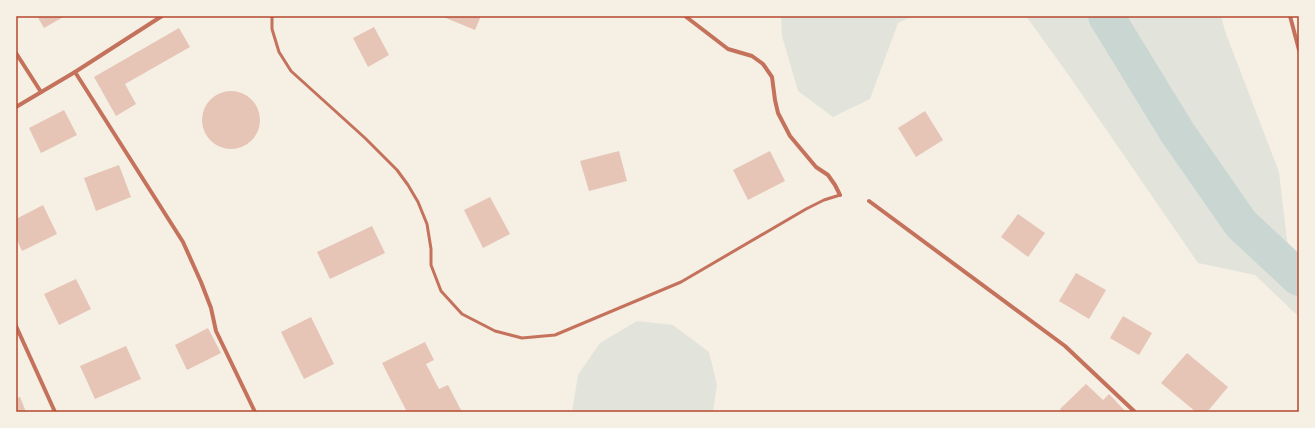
<svg xmlns="http://www.w3.org/2000/svg" width="1315" height="428" viewBox="0 0 1315 428" font-family="'Open Sans',sans-serif">
	<rect width="100%" height="100%" fill="#f6efe4"/>
	<g fill="#e2e4dc">
		<path d="M 781,16 L 912,16 L 898,23 L 870,99 L 833,117 L 798,91 L 782,36 Z"/>
		<path d="M 1026,16 L 1221,16 L 1225,31 L 1279,172 L 1288,248 L 1299,268 L 1299,317 L 1255,275 L 1198,263 L 1072,80 Z"/>
		<path d="M 637,321 L 673,325 L 709,352 L 717,385 L 713,412 L 572,412 L 578,375 L 600,343 Z"/>
	</g>
	<g fill="none" stroke-linecap="round" stroke-linejoin="round">
		<path stroke="#c9d6d2" stroke-width="36" d="M 1106,16 L 1177,132 L 1241,224 L 1299,278"/>
	</g>
	<g fill="#e6c5b7">
		<path d="M 37,16 L 65,16 L 44,28 Z"/>
		<path d="M 441,16 L 481,16 L 475,30 Z"/>
		<path d="M 374,27 L 389,55 L 368,67 L 353,38 Z"/>
		<path d="M 179,28 L 190,47 L 125,84 L 136,104 L 116,116 L 94,77 Z"/>
		<circle cx="231" cy="120" r="29"/>
		<path d="M 64,110 L 77,135 L 41,153 L 29,128 Z"/>
		<path d="M 925,111 L 943,140 L 916,157 L 898,128 Z"/>
		<path d="M 619,151 L 627,181 L 589,191 L 580,161 Z"/>
		<path d="M 770,151 L 785,181 L 748,200 L 733,170 Z"/>
		<path d="M 119,165 L 131,197 L 96,211 L 84,178 Z"/>
		<path d="M 490,197 L 510,234 L 483,248 L 464,210 Z"/>
		<path d="M 43,205 L 57,234 L 22,251 L 16,238 L 16,219 Z"/>
		<path d="M 1018,214 L 1045,233 L 1028,257 L 1001,237 Z"/>
		<path d="M 372,226 L 385,253 L 330,279 L 317,252 Z"/>
		<path d="M 1076,273 L 1106,290 L 1089,319 L 1059,301 Z"/>
		<path d="M 76,279 L 91,309 L 59,325 L 44,294 Z"/>
		<path d="M 1123,316 L 1152,333 L 1139,355 L 1110,338 Z"/>
		<path d="M 311,317 L 334,364 L 304,379 L 281,332 Z"/>
		<path d="M 208,328 L 221,353 L 187,370 L 175,345 Z"/>
		<path d="M 425,342 L 434,360 L 426,364 L 439,389 L 448,385 L 462,412 L 407,412 L 382,363 Z"/>
		<path d="M 126,346 L 141,379 L 95,399 L 80,366 Z"/>
		<path d="M 1187,353 L 1228,387 L 1207,412 L 1196,412 L 1161,383 Z"/>
		<path d="M 1086,384 L 1103,400 L 1109,394 L 1125,411 L 1062,412 L 1060,409 Z"/>
		<path d="M 20,397 L 26,412 L 16,412 L 16,398 Z"/>
	</g>
	<g fill="none" stroke-linecap="round" stroke-linejoin="round">
		<path stroke="#c5725c" stroke-width="3" d="M 272,16 L 272,29 L 279,52 L 291,71 L 365,138 L 397,170 L 408,185 L 418,202 L 427,224 L 431,249 L 431,265 L 441,291 L 462,314 L 495,331 L 522,338 L 555,335 L 681,282 L 806,209 L 824,200 L 840,195"/>
		<g stroke="#c5725c" stroke-width="4">
			<path d="M 685,16 L 728,49 L 752,56 L 763,64 L 772,77 L 775,100 L 778,113 L 790,136 L 816,167 L 828,175 L 835,185 L 840,195"/>
			<path d="M 1290,16 L 1299,50"/>
			<path d="M 16,53 L 41,92"/>
			<path d="M 75,72 L 183,242 L 201,282 L 211,308 L 216,331 L 255,412"/>
			<path d="M 16,107 L 75,72 L 162,16"/>
			<path d="M 869,201 L 1065,346 L 1135,412"/>
			<path d="M 16,326 L 55,412"/>
		</g>
	</g>
	<rect width="1315" height="428" fill="none" stroke="#f6efe4" stroke-width="34"/>
	<rect x="17" y="17" width="1281" height="394" fill="none" stroke="#b5482f" stroke-width="1.5"/>
</svg>
